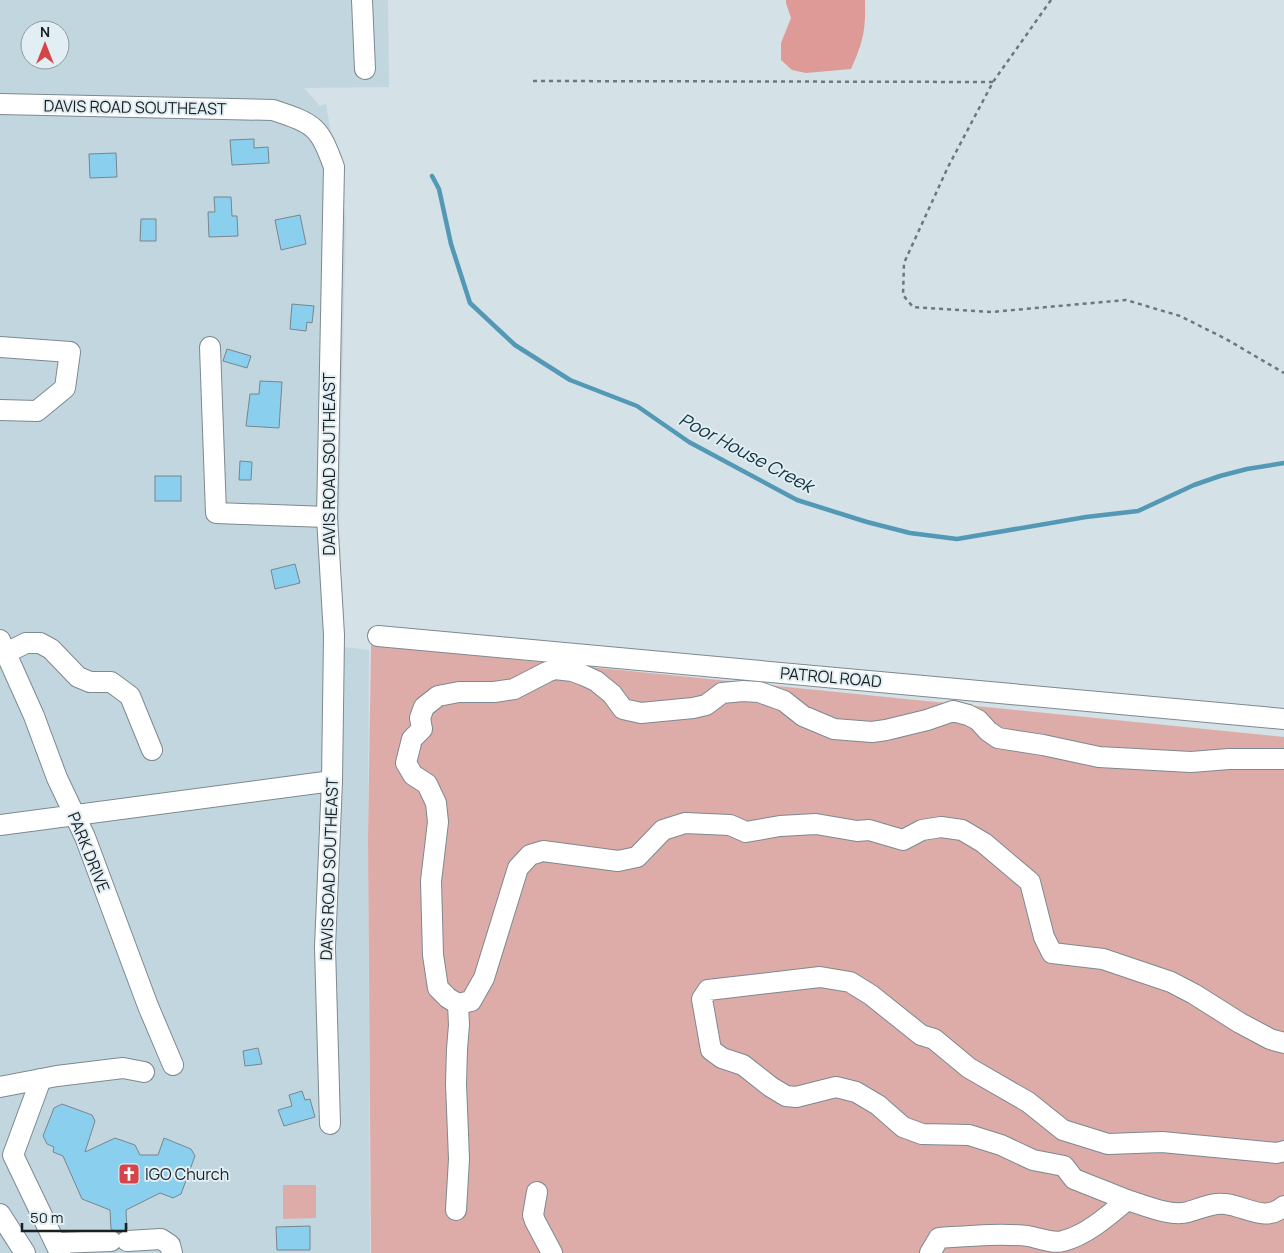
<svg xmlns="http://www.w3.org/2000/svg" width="1284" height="1253" viewBox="0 0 1284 1253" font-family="Manrope,sans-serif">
	<rect width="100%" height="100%" fill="#d4e1e7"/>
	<path fill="#c2d6e0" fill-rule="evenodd" d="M 0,0 L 388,0 L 389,87 L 304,88 L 320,106 L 326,104 L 346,220 L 336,646 L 369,650 L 368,839 L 370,1253 L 0,1253 ZM 30,30 L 60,30 L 60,60 L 30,60 Z"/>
	<g fill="#deaca8">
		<path d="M 371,645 L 1284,737 L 1284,1253 L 371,1253 L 368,839 Z"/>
		<path d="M 283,1185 L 316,1185 L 316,1218 L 283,1219 Z"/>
	</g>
	<path fill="#de9a96" d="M 786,0 L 865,0 C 866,29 863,43 851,69 L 806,73 L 792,70 L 781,60 L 781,43 L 791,18 L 786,3 Z"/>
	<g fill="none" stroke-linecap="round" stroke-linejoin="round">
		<path stroke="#5398b5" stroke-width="4.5" d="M 432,176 L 439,189 L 451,244 L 470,303 L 515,345 L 570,380 L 637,406 L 689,442 L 797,500 L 867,522 L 910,533 L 957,539 L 1086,517 L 1138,511 L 1194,485 L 1220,476 L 1247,469 L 1284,463"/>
	</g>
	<g fill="#8acfee" stroke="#7a858b">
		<path d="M 254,139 L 254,148 L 268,147 L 269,163 L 232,165 L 230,140 Z"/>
		<path d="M 116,153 L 117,177 L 90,178 L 89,154 Z"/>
		<path d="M 214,197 L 231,197 L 232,216 L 237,216 L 238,236 L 209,237 L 208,212 L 215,212 Z"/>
		<path d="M 300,215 L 306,244 L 281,250 L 275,220 Z"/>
		<path d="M 141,219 L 156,219 L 156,241 L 140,241 Z"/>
		<path d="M 292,304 L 314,306 L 312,323 L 307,322 L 306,331 L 290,329 Z"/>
		<path d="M 227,349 L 251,356 L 247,368 L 223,361 Z"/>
		<path d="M 260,381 L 282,382 L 279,428 L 246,426 L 250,394 L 259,394 Z"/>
		<path d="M 240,461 L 252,462 L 251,480 L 239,480 Z"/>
		<rect x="155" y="476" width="26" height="25"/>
		<path d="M 295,564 L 300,583 L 275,589 L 271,570 Z"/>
		<path d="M 258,1048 L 262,1064 L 245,1066 L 243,1051 Z"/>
		<path d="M 302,1091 L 305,1100 L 310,1099 L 315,1117 L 284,1126 L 278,1110 L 292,1106 L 289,1095 Z"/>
		<path d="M 62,1104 L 92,1115 L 95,1121 L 85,1152 L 115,1138 L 135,1145 L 140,1155 L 158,1155 L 164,1138 L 191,1149 L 195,1156 L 181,1194 L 173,1198 L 160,1193 L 126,1210 L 127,1229 L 119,1233 L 111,1229 L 110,1210 L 82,1199 L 63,1156 L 53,1152 L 54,1147 L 47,1144 L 43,1136 L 54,1108 Z"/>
		<path d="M 310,1226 L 310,1250 L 277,1250 L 276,1227 Z"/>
	</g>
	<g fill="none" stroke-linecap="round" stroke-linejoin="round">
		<g stroke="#7d898f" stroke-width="22">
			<g id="minor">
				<path d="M 362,0 L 365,69"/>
				<path d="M 0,104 L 273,110 C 315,124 319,126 334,167 L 327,517 L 334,635 L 332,781 L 325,947 L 330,1124"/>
				<path d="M 0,347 L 70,352 L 65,388 L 37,411 L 0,410"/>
				<path d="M 210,347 L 216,513 L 327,517"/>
				<path d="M 378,636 L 1284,719"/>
				<path d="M 0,640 L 34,716 L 57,778 L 85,837 L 148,1006 L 173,1065"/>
				<path d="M 6,653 L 26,643 L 40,643 L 51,649 L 78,677 L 90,682 L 111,682 L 130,696 L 152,750"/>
				<path d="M 1284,759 L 1229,759 L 1191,762 L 1099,757 L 1043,745 L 998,738 L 988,731 L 978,720 L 968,715 L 953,711 L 927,720 L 886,730 L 872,732 L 834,729 L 803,716 L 784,701 L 759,692 L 743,691 L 722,693 L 706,705 L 693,708 L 641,713 L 623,709 L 612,694 L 596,681 L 583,675 L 572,671 L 555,669 L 547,672 L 514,689 L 494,692 L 459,692 L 438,696 L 424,707 L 420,718 L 422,729 L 412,739 L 406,763 L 413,775 L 427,784 L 436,803 L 438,822 L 431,881 L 433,955 L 438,988 L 448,998 L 458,1004 L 471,1001 L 484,978 L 518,868 L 530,855 L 543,851 L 618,861 L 637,857 L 663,830 L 685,823 L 730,825 L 746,832 L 780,826 L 816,824 L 857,831 L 869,830 L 903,840 L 922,830 L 941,827 L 962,830 L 984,843 L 1030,882 L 1044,937 L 1052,953 L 1103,959 L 1171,982 L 1194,994 L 1240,1023 L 1270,1039 L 1284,1043"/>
				<path d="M 0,825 L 332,781"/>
				<path d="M 41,1079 L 13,1155 L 60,1253"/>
				<path d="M 0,1087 L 57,1076 L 123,1068 L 144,1072"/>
				<path d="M 537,1192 L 533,1215 L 535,1221 L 552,1253"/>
				<path d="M 1127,1200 L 1074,1179 L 1064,1166 L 1033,1160 L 1001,1145 L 969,1135 L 922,1134 L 903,1127 L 878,1105 L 856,1092 L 836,1087 L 796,1097 L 786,1096 L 771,1087 L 743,1065 L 722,1058 L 711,1050 L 702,999 L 708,990 L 820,977 L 850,982 L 871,995 L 921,1035 L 934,1039 L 969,1068 L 1028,1102 L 1063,1130 L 1108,1144 L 1162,1142 L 1277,1153 L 1284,1151"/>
				<path d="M 456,1210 L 459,1159 L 456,1084 L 457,1049 L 459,1025 L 458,1004"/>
				<path d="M 0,1214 L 25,1253"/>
				<path d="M 127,1241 L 161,1239 L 170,1245 L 172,1253"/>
				<path d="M 56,1243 L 111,1241"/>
				<path d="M 930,1253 L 939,1238 C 969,1236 999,1233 1028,1236 C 1039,1238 1053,1244 1063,1241 C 1087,1235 1109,1215 1127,1200 C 1144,1205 1171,1217 1188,1212 C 1199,1209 1214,1202 1225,1204 C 1246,1206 1265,1223 1284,1206"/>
			</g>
		</g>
		<g stroke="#6f777b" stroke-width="2.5" stroke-dasharray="4 4" stroke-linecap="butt">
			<path d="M 1051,0 L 993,82 L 948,167 L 904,263 L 903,295 L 913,307 L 991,312 L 1126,300 L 1180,316 L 1226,339 L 1284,373"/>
			<path d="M 533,81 L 993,82"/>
		</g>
		<use href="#minor" stroke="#fff" stroke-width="20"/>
	</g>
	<defs>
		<g id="church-square" transform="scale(1.125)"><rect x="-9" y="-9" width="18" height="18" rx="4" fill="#d44448" stroke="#e1eef4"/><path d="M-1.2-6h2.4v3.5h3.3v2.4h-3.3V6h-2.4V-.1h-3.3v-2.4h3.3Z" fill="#fff"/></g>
	</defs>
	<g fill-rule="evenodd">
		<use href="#church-square" x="129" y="1174"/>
	</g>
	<g text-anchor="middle" stroke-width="4" stroke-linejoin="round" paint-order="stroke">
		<g font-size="16" fill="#1a1f21" stroke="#e1eef4">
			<text transform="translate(135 107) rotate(1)" y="6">DAVIS ROAD SOUTHEAST</text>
			<text transform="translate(329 464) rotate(-90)" y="6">DAVIS ROAD SOUTHEAST</text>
			<text transform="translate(831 677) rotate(5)" y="6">PATROL ROAD</text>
			<text transform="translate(89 852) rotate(68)" y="6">PARK DRIVE</text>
			<text transform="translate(329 869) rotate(-88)" y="6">DAVIS ROAD SOUTHEAST</text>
		</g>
		<g font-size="16" fill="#1a1f21" stroke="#e1eef4" text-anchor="start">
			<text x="145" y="1180">IGO Church</text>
		</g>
		<g font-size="18" font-style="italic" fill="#133441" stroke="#e1eef4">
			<text transform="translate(746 453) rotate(28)" y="6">Poor House Creek</text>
		</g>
	</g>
	<g transform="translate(45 45)"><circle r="24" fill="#e1eef4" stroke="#919ba0"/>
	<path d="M0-4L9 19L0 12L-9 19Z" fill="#d44448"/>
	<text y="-8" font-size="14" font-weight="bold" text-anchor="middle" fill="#1a1f21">N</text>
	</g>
	<path d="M22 1223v8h104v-8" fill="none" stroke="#1a1f21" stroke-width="2.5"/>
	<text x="30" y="1223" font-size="15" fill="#1a1f21" stroke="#e1eef4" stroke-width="4" paint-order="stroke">50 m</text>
</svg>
